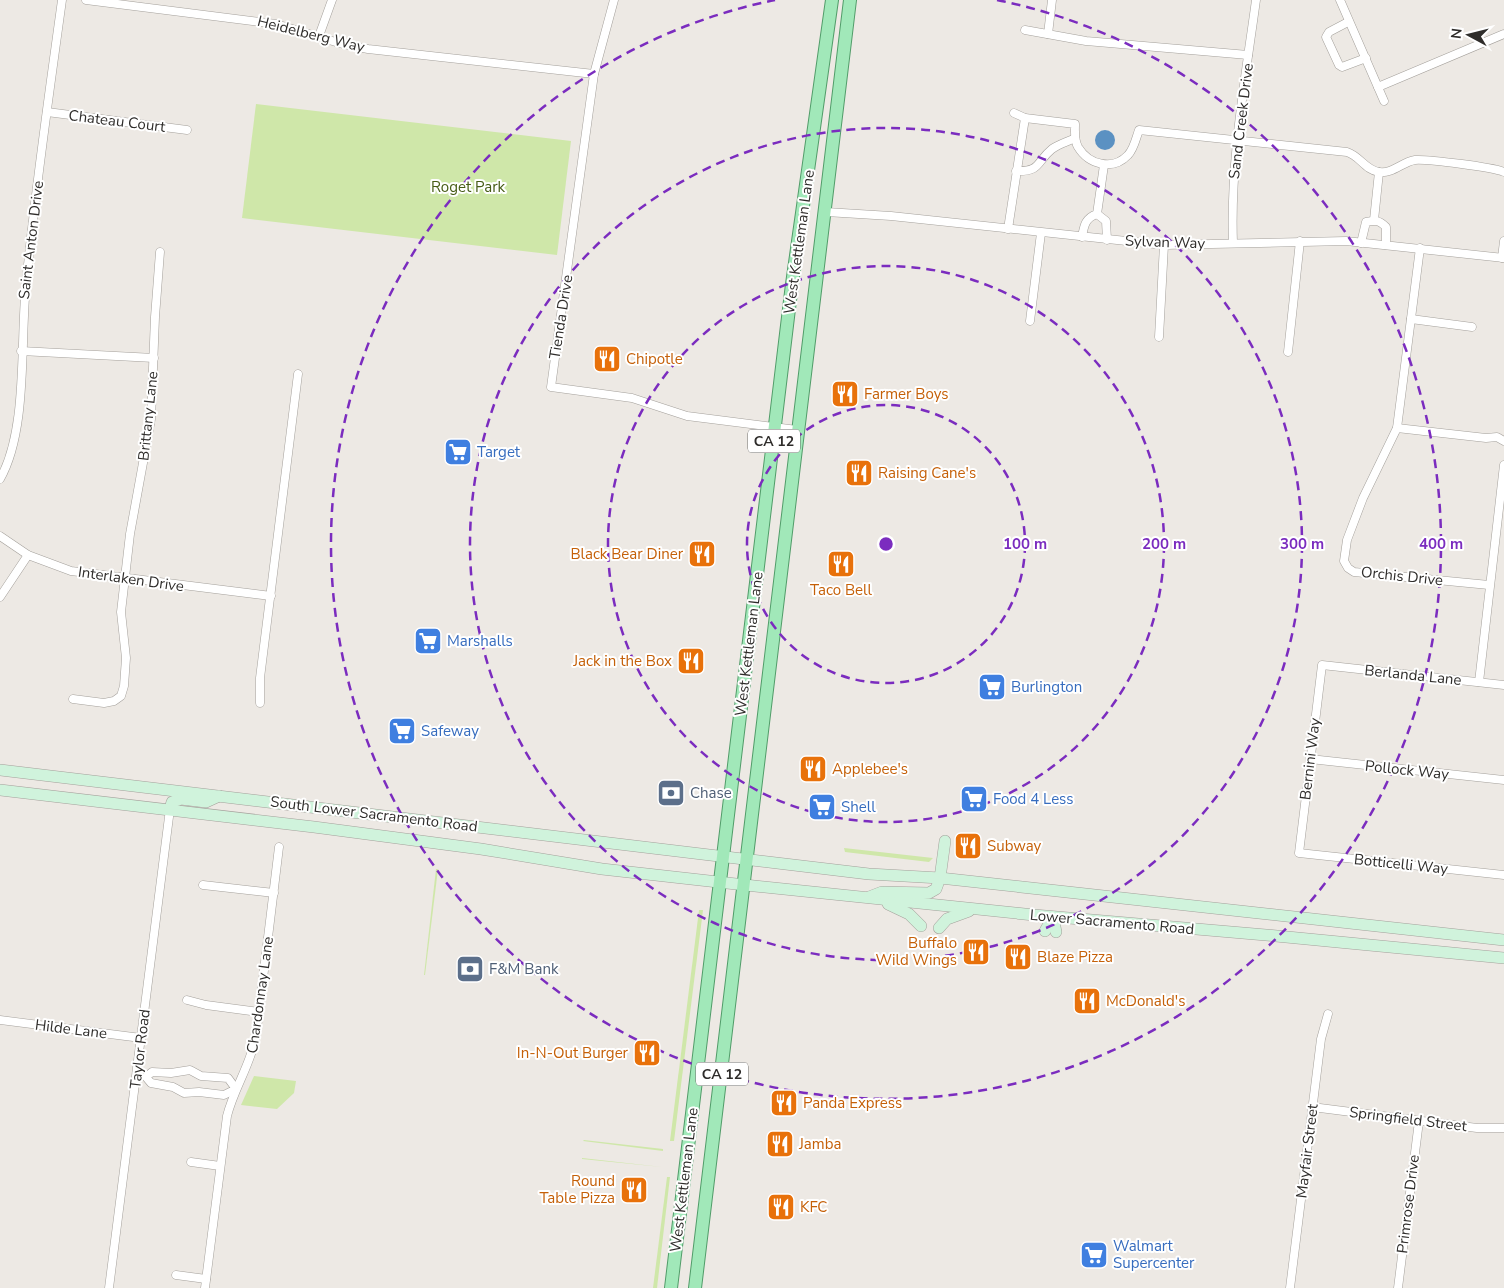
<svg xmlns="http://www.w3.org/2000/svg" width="1504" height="1288" viewBox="0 0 1504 1288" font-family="'Nunito Sans',sans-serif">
	<rect width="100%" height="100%" fill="#ede9e4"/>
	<g fill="#cfe7a9">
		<path d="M 256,104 L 571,141 L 557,255 L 242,218 Z"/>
		<path d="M 844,848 L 933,858 L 929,862 L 845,852 Z"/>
		<path d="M 436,869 L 438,869 L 425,975 L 424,975 Z"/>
		<path d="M 699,910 L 703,910 L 674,1141 L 670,1141 Z"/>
		<path d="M 254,1076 L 296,1081 L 294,1093 L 277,1109 L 241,1105 Z"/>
		<path d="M 584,1140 L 663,1149 L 663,1151 L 583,1141 Z"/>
		<path d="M 582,1158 L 662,1167 L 582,1159 Z"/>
		<path d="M 667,1177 L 670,1177 L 657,1288 L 653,1288 Z"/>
	</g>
	<circle fill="#5b91c2" cx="1105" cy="140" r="10"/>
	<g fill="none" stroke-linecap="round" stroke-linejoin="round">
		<g stroke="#a4a09b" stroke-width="9">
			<g id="minor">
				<path d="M 86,0 L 276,24 L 339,43 L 368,49 L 594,74"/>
				<path d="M 614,0 L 594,74 L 551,387 L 632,398 L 687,416 L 797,430"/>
				<path d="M 1340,0 L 1384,101"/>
				<path d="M 1348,22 L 1329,32 L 1326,37 L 1339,65 L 1342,67 L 1366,58"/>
				<path d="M 1025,30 L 1086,41 L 1248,55"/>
				<path d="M 1048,34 L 1052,0"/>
				<path d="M 319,36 L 332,0"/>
				<path d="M 1378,87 L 1504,34"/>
				<path d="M 47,112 L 187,130"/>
				<path d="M 1014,113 L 1025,118 L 1075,124 C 1075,132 1074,140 1078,147 C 1089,165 1113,171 1128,155 C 1134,149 1136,138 1139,130 L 1347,152 C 1360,156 1365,170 1379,172 C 1393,174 1402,162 1415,160 C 1427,159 1493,167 1504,172"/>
				<path d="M 1016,171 C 1041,172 1036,162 1052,149 C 1059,144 1067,142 1075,138"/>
				<path d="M 826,212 L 891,216 L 1164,245 L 1346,241 L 1504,258"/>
				<path d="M 1097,214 L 1106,221 L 1107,240"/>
				<path d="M 1374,220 L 1379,172"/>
				<path d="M 1008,229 L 1025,118"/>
				<path d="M 1082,237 C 1084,226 1085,218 1097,214 L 1104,165"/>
				<path d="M 1233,243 C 1230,162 1245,81 1256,0"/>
				<path d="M 1361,243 L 1366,222 C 1375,220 1379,220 1386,227 L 1386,245"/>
				<path d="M 1420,248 L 1397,428 L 1363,498 L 1347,540 L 1344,561 L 1348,568 L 1354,572 L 1489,585"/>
				<path d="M 1502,258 L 1504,241"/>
				<path d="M 1411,319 L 1472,327"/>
				<path d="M 1030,321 L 1041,233"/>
				<path d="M 1159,337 L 1164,245"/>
				<path d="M 21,351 L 154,358"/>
				<path d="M 1288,352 L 1300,241"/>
				<path d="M 1397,428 L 1486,438 L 1497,437 L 1504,441"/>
				<path d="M 0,479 C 28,430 20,342 26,285 C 35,190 49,95 62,0"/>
				<path d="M 0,536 L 28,555 L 71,571 L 271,596"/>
				<path d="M 0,597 L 28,555"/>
				<path d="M 1479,682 L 1504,465"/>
				<path d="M 1504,685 L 1322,665 L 1299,853 L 1504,875"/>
				<path d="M 73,699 L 104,703 L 114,701 L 121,696 L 124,686 L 126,658 L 121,612 L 130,534 L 151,419 L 155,317 L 160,252"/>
				<path d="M 260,703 L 260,678 L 298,374"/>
				<path d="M 1310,759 L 1504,780"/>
				<path d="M 203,885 L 274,893"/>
				<path d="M 187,1000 L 206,1005 L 259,1012"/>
				<path d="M 0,1020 L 141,1038"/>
				<path d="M 190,1070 L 201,1076 L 228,1078 L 236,1089 L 224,1095 L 199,1092 L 184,1093 L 173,1087 L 151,1083 L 146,1077 L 152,1072 L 171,1073 Z"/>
				<path d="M 1312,1107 L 1477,1128 L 1504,1128"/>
				<path d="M 191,1162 L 220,1166"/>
				<path d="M 176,1275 L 206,1279"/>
				<path d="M 109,1288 L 170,809"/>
				<path d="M 205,1288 L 227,1116 C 234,1088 251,1064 256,1036 L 279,847"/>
				<path d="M 1290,1288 L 1321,1039 L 1328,1014"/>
				<path d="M 1398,1288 L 1419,1121"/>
			</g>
		</g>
		<g stroke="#a4a09b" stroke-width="12">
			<g id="secondary">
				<path d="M 0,770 L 869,874 L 940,878 L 1504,940"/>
				<path d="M 0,790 L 314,827 L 481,849 L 602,869 L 745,885 L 1034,915 L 1266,935 L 1504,958"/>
				<path d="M 170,809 L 172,802 L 181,799 L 206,802 L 219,796"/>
				<path d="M 869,897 L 882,892 L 929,893 L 936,889 L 940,878 L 945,841"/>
				<path d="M 888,904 L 909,914 L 921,926"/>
				<path d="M 1053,917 L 1056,932"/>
				<path d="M 939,928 L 947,919 L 969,911"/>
				<path d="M 1045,931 L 1053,917"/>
			</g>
		</g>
		<g stroke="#519c69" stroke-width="14">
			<g id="primary">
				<path d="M 671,1288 L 792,284 L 832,0"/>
				<path d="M 695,1288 L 850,0"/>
			</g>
		</g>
		<use href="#minor" stroke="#fff" stroke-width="8"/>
		<use href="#secondary" stroke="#d0f3dc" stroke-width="11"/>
		<use href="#primary" stroke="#a1e8b9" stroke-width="12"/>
	</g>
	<g fill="none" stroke="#7b2cbf" stroke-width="2.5" stroke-dasharray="9 6">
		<circle cx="886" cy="544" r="139"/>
		<circle cx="886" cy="544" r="278"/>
		<circle cx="886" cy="544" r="416"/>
		<path d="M997 0A555 555 0 1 1 775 0"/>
	</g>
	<defs>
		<g id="restaurant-square" transform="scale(1.4375)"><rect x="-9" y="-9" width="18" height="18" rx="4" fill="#e8710a" stroke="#fff"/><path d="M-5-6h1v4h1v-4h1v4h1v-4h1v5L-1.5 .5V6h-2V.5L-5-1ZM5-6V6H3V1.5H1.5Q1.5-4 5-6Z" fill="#fff"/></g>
		<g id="supermarket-square" transform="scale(1.4375)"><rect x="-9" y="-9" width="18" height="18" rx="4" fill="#3f7fe0" stroke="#fff"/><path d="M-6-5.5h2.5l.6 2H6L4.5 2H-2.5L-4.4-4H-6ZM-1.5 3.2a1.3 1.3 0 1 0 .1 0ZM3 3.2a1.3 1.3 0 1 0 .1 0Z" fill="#fff"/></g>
		<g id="bank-square" transform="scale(1.4375)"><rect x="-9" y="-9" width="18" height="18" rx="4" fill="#5c6f8a" stroke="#fff"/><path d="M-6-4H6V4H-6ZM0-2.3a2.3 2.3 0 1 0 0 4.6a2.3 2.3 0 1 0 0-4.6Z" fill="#fff"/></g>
	</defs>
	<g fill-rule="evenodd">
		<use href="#restaurant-square" x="607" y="359"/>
		<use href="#restaurant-square" x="845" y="394"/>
		<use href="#supermarket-square" x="458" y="452"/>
		<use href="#restaurant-square" x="859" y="473"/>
		<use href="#restaurant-square" x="702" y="554"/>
		<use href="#restaurant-square" x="841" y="564"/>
		<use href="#supermarket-square" x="428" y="641"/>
		<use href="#restaurant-square" x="691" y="661"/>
		<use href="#supermarket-square" x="992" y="687"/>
		<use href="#supermarket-square" x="402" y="731"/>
		<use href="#restaurant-square" x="813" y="769"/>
		<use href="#bank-square" x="671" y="793"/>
		<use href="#supermarket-square" x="974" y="799"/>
		<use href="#supermarket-square" x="822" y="807"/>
		<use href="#restaurant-square" x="968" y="846"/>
		<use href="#restaurant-square" x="976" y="952"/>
		<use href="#restaurant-square" x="1018" y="957"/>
		<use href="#bank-square" x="470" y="969"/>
		<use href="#restaurant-square" x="1087" y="1001"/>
		<use href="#restaurant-square" x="647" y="1053"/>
		<use href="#restaurant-square" x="784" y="1103"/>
		<use href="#restaurant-square" x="780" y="1144"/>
		<use href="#restaurant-square" x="634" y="1190"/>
		<use href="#restaurant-square" x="781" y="1207"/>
		<use href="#supermarket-square" x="1094" y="1255"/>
	</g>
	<g text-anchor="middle" stroke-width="4" stroke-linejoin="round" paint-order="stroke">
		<g fill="#fff" stroke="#6d6c6b" stroke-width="1">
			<rect x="748" y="429.5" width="52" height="23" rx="4"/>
			<rect x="696" y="1062.5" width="52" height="23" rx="4"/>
		</g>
		<g font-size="14" font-weight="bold" fill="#2f2d2b">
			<text x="774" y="446">CA 12</text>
			<text x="722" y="1079">CA 12</text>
		</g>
		<g font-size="15" fill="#2f2d2b" stroke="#fff">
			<text transform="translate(311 34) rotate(14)" y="5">Heidelberg Way</text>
			<text transform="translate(117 121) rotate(7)" y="5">Chateau Court</text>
			<text transform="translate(1241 121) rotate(-83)" y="5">Sand Creek Drive</text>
			<text transform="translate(31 240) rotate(-83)" y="5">Saint Anton Drive</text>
			<text transform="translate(799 242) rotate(-82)" y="5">West Kettleman Lane</text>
			<text transform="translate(1165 242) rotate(2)" y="5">Sylvan Way</text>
			<text transform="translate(561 317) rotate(-81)" y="5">Tienda Drive</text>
			<text transform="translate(148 416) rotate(-84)" y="5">Brittany Lane</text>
			<text transform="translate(1402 576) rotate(6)" y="5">Orchis Drive</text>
			<text transform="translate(131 579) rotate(8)" y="5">Interlaken Drive</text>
			<text transform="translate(749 644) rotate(-83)" y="5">West Kettleman Lane</text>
			<text transform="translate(1413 675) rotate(6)" y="5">Berlanda Lane</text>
			<text transform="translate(1310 759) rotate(-83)" y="5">Bernini Way</text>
			<text transform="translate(1407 770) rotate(6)" y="5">Pollock Way</text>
			<text transform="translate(374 814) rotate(7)" y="5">South Lower Sacramento Road</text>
			<text transform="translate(1401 864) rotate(6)" y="5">Botticelli Way</text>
			<text transform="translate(1112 922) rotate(5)" y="5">Lower Sacramento Road</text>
			<text transform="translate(260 995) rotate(-82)" y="5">Chardonnay Lane</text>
			<text transform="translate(71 1029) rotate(7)" y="5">Hilde Lane</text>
			<text transform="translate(140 1049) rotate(-83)" y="5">Taylor Road</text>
			<text transform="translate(1408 1119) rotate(7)" y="5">Springfield Street</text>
			<text transform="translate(1307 1151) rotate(-83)" y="5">Mayfair Street</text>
			<text transform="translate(684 1180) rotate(-83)" y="5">West Kettleman Lane</text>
			<text transform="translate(1408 1204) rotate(-83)" y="5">Primrose Drive</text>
		</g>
		<g font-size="15" fill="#465c15" stroke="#fff">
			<text x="468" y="192">Roget Park</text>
		</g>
		<g font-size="15" fill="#c56008" stroke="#fff" text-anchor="start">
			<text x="626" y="364">Chipotle</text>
			<text x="864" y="399">Farmer Boys</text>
			<text x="878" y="478">Raising Cane's</text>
			<text x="683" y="559" text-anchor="end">Black Bear Diner</text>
			<text x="841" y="595" text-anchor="middle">Taco Bell</text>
			<text x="672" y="666" text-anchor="end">Jack in the Box</text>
			<text x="832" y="774">Applebee's</text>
			<text x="987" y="851">Subway</text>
			<text x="957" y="948" text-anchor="end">Buffalo<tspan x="957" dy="17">Wild Wings</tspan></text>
			<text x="1037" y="962">Blaze Pizza</text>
			<text x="1106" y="1006">McDonald's</text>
			<text x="628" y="1058" text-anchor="end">In-N-Out Burger</text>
			<text x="803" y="1108">Panda Express</text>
			<text x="799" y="1149">Jamba</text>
			<text x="615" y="1186" text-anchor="end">Round<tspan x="615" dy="17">Table Pizza</tspan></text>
			<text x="800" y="1212">KFC</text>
		</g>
		<g font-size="15" fill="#366cbe" stroke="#fff" text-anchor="start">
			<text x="477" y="457">Target</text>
			<text x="447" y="646">Marshalls</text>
			<text x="1011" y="692">Burlington</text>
			<text x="421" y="736">Safeway</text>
			<text x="993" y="804">Food 4 Less</text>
			<text x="841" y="812">Shell</text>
			<text x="1113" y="1251">Walmart<tspan x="1113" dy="17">Supercenter</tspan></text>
		</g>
		<g font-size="15" fill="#4e5e75" stroke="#fff" text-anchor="start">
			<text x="690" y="798">Chase</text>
			<text x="489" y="974">F&amp;M Bank</text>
		</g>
	</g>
	<circle cx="886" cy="544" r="8" fill="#7b2cbf" stroke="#fff" stroke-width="2.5"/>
	<g font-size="15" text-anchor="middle" font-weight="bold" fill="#7b2cbf" stroke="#fff" stroke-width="4" stroke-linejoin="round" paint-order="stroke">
		<text x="1025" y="549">100 m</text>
		<text x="1164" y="549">200 m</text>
		<text x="1302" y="549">300 m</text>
		<text x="1441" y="549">400 m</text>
	</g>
	<g transform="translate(1469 35) rotate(277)" stroke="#ffffff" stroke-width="4" paint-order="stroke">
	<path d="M0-4L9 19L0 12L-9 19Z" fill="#2f2d2b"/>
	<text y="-8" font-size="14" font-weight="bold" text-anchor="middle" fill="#2f2d2b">N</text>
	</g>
</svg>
